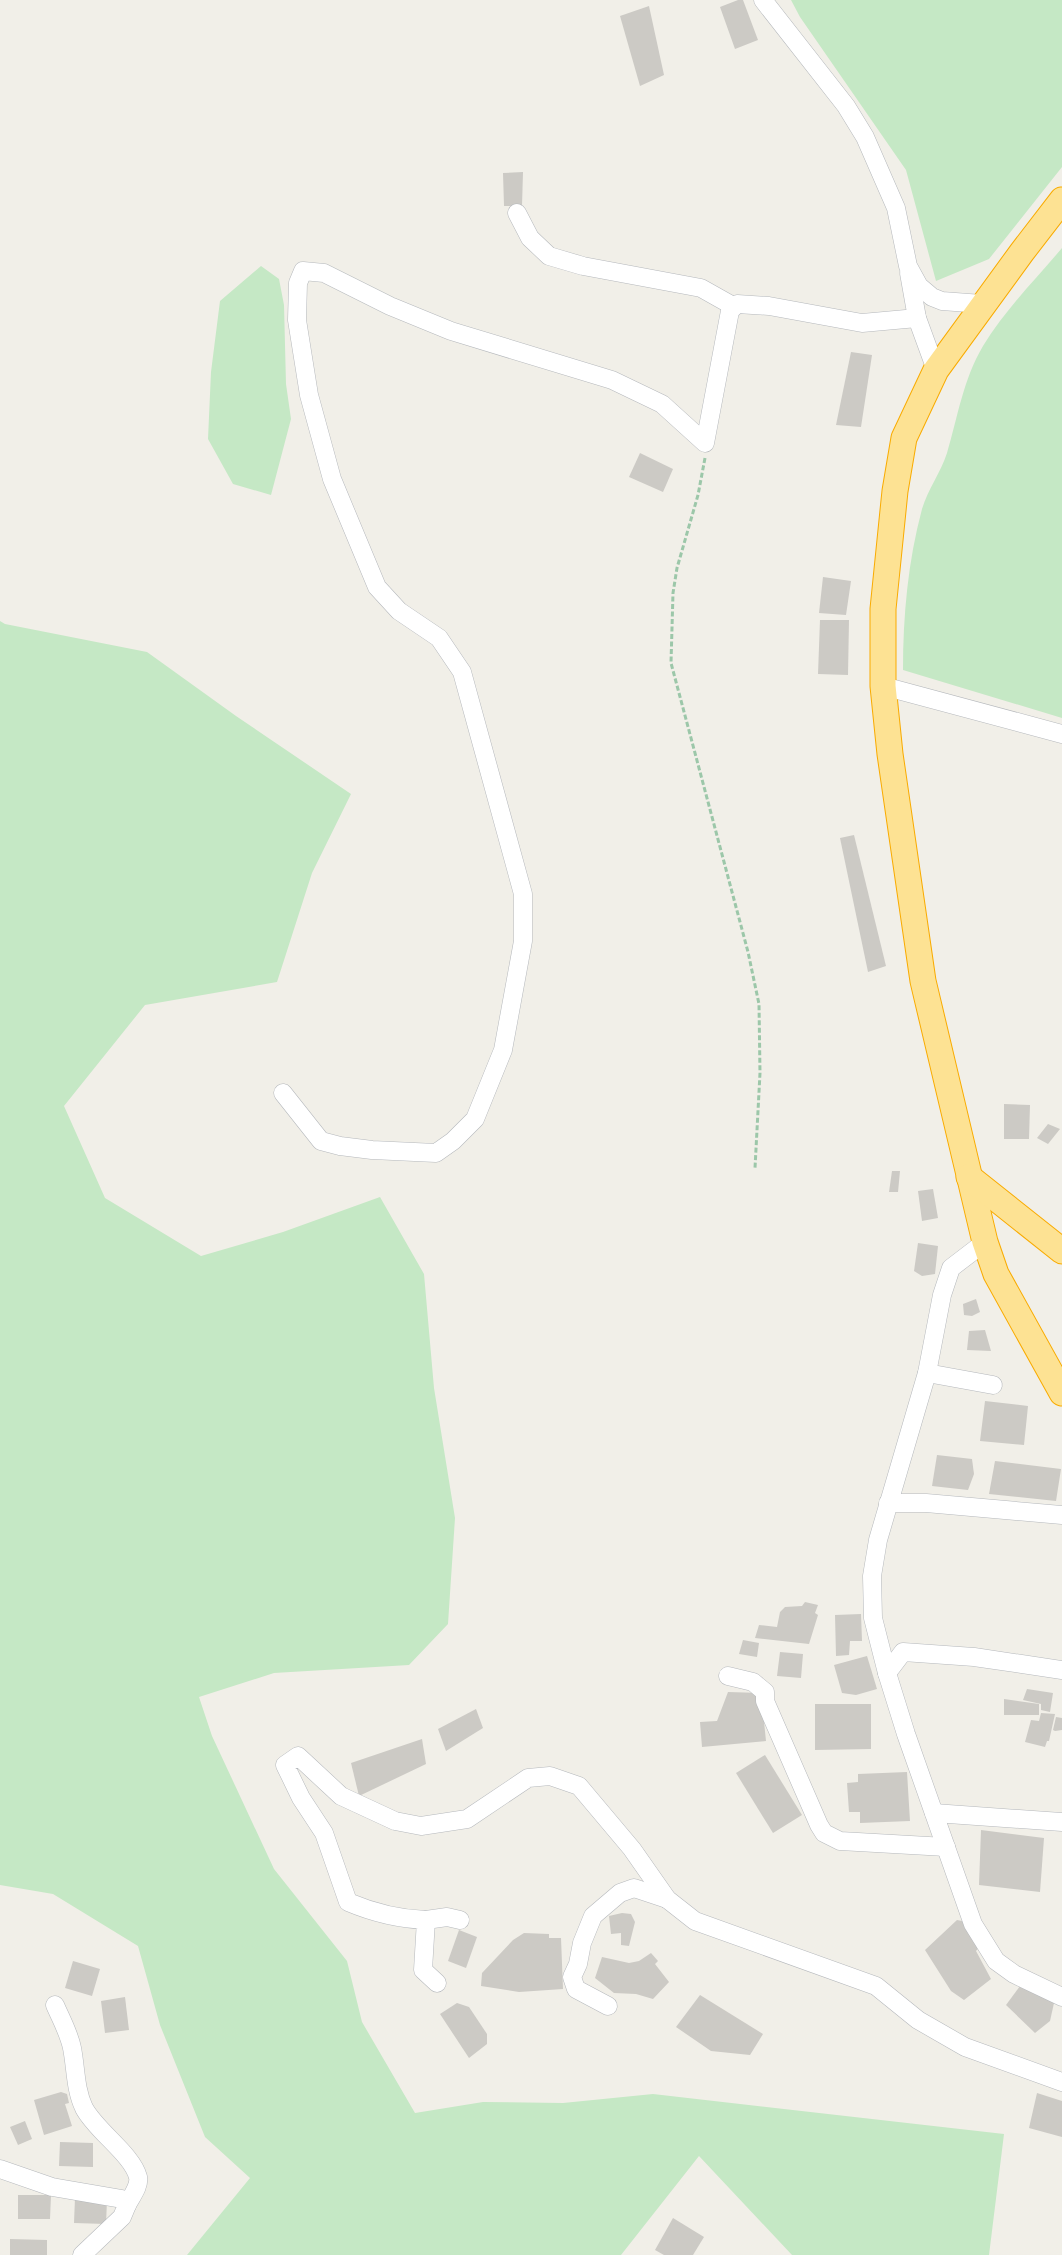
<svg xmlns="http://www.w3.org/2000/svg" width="1062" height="2255" viewBox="0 0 1062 2255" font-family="Quicksand,sans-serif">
	<rect width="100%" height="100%" fill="#f1efe8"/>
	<g fill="#c5e8c5">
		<path d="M 791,0 L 1062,0 L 1062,167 L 989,259 L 936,281 L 906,170 L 800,17 Z"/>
		<path d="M 1062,248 L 1062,718 L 903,670 C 903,616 908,561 922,509 C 928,489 941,472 947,453 C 958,416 963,380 983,346 C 1005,310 1035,280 1062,248 Z"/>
		<path d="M 261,266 L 279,279 L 284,305 L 286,384 L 291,419 L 271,495 L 233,484 L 208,439 L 211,372 L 220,301 Z"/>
		<path d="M 0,621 L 5,624 L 147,652 L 236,716 L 351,794 L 312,873 L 277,982 L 145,1005 L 64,1106 L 105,1198 L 201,1256 L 283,1232 L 380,1197 L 424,1274 L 434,1388 L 455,1518 L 448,1624 L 409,1665 L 274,1673 L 199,1697 L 212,1736 L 274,1869 L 347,1961 L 362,2022 L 415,2113 L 483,2102 L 563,2103 L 653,2094 L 1004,2134 L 989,2255 L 792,2255 L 699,2156 L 621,2255 L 187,2255 L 250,2178 L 205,2137 L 160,2025 L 138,1946 L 53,1894 L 0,1885 Z"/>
	</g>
	<g fill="#cccac5">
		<path d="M 738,0 L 743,0 L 758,40 L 735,49 L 720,7 Z"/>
		<path d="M 649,6 L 664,75 L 640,86 L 620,16 Z"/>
		<path d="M 523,172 L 522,206 L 504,206 L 503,173 Z"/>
		<path d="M 851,352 L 872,355 L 861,427 L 836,425 Z"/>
		<path d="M 640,453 L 673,469 L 663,492 L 629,477 Z"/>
		<path d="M 823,577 L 851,581 L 846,615 L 819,613 Z"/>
		<path d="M 820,620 L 849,620 L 848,675 L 818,674 Z"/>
		<path d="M 854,835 L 886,966 L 868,972 L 840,838 Z"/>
		<path d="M 1004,1104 L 1030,1105 L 1029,1139 L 1004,1139 Z"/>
		<path d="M 1048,1124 L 1060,1129 L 1048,1144 L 1037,1138 Z"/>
		<path d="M 892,1171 L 900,1171 L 898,1192 L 889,1192 Z"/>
		<path d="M 933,1189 L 938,1218 L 922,1221 L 918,1191 Z"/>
		<path d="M 918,1243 L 938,1246 L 935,1274 L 922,1276 L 914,1271 Z"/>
		<path d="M 976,1299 L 980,1312 L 972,1316 L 964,1315 L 963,1304 Z"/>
		<path d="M 985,1330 L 991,1351 L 967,1350 L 969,1331 Z"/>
		<path d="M 985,1401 L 1028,1406 L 1024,1445 L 980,1441 Z"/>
		<path d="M 937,1455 L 972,1459 L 974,1474 L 968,1490 L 932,1486 Z"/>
		<path d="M 995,1461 L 1061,1469 L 1056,1501 L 989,1494 Z"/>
		<path d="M 805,1602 L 818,1605 L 815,1613 L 818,1615 L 809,1644 L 755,1638 L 759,1625 L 777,1627 L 780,1612 L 785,1607 L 802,1606 Z"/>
		<path d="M 861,1614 L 862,1641 L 850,1641 L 849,1655 L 836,1656 L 835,1615 Z"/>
		<path d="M 743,1640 L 759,1643 L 757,1657 L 739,1654 Z"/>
		<path d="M 780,1652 L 803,1654 L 801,1678 L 777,1676 Z"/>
		<path d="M 867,1656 L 877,1689 L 856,1695 L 842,1693 L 834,1665 Z"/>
		<path d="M 1027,1689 L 1053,1693 L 1050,1712 L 1041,1710 L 1041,1704 L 1023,1700 Z"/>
		<path d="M 728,1692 L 761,1693 L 766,1741 L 702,1747 L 700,1722 L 717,1721 Z"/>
		<path d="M 1004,1699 L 1039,1704 L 1039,1715 L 1004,1715 Z"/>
		<path d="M 815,1704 L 871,1704 L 871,1749 L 815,1750 Z"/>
		<path d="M 476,1709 L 483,1728 L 446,1751 L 438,1729 Z"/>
		<path d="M 1041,1713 L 1055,1714 L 1049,1741 L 1047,1741 L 1045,1747 L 1025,1742 L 1031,1720 L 1039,1721 Z"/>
		<path d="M 1056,1717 L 1062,1718 L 1062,1730 L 1055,1731 L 1053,1730 Z"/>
		<path d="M 422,1739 L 426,1764 L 359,1796 L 351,1763 Z"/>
		<path d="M 765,1755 L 802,1815 L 773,1833 L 736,1773 Z"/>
		<path d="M 907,1772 L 910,1821 L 860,1823 L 860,1812 L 849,1812 L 847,1783 L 858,1782 L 858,1774 Z"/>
		<path d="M 981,1830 L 1044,1838 L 1040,1892 L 979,1885 Z"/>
		<path d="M 622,1913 L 631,1914 L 635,1922 L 629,1946 L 621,1945 L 621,1933 L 611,1934 L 609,1916 Z"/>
		<path d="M 957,1920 L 967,1922 L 980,1946 L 976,1951 L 991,1979 L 964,2000 L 951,1991 L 925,1950 Z"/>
		<path d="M 459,1930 L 477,1937 L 466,1968 L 448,1961 Z"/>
		<path d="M 524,1933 L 549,1934 L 549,1938 L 561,1938 L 563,1989 L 519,1992 L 481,1986 L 482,1973 L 513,1940 Z"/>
		<path d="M 651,1953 L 658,1961 L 655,1964 L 669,1982 L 653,1999 L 636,1994 L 614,1993 L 595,1978 L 602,1957 L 629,1963 L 639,1961 Z"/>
		<path d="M 73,1961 L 100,1969 L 92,1996 L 65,1988 Z"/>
		<path d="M 1023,1982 L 1054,2003 L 1050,2021 L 1035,2033 L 1006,2005 Z"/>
		<path d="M 700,1995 L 763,2034 L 750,2055 L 711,2051 L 676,2027 Z"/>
		<path d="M 125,1997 L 129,2030 L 105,2033 L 101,2001 Z"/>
		<path d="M 457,2003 L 469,2007 L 487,2034 L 487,2044 L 469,2058 L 440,2014 Z"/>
		<path d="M 61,2092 L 67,2094 L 69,2103 L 65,2104 L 72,2126 L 44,2135 L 34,2100 Z"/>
		<path d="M 1037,2093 L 1062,2101 L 1062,2137 L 1029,2128 Z"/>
		<path d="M 25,2121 L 32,2139 L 18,2145 L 10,2127 Z"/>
		<path d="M 60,2142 L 93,2143 L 93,2167 L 59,2166 Z"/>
		<path d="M 18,2195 L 51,2195 L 50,2219 L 18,2219 Z"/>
		<path d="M 75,2198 L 107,2200 L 106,2224 L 74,2223 Z"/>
		<path d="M 673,2218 L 704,2237 L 693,2255 L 664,2255 L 655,2250 Z"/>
		<path d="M 10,2239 L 47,2240 L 47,2255 L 10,2255 Z"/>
	</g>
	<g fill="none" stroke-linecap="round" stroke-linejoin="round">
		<g stroke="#b5b8bc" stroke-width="19">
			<g id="minor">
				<path d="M 763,0 L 846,106 L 865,137 L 896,208 L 908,266 L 919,286 L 932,297 L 942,301 L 982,304"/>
				<path d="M 517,213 L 530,238 L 549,256 L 583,266 L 701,288 L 733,306"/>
				<path d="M 909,273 L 917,318 L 936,370"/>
				<path d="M 883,686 L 1062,734"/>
				<path d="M 283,1093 L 321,1141 L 340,1146 L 372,1150 L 436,1153 L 453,1141 L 475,1119 L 503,1050 L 523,941 L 523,894 L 462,672 L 439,638 L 399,611 L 377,587 L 332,479 L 309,395 L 297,320 L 298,283 L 303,271 L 324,273 L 390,306 L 451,331 L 612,380 L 662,404 L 705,443 L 730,311 L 737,304 L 769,306 L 862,323 L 917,318"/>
				<path d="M 985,1242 L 951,1268 L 942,1295 L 927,1373 L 878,1540 L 872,1576 L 873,1618 L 887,1673 L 906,1734 L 973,1924 L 996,1961 L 1014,1974 L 1062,1997"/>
				<path d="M 927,1373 L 993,1385"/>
				<path d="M 888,1503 L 926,1503 L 1062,1515"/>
				<path d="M 887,1673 L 903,1652 L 974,1657 L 1062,1670"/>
				<path d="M 728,1676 L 753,1682 L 765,1692 L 765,1701 L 819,1825 L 824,1833 L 840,1841 L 946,1847"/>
				<path d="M 934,1813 L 1062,1822"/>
				<path d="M 426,1920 L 447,1917 L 460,1920"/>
				<path d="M 437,1983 L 423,1970 L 426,1920 C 398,1919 374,1913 348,1902 L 324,1833 L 301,1798 L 285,1765 L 298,1756 L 341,1796 L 395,1821 L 421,1826 L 467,1819 L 528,1778 L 550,1776 L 579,1786 L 632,1849 L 667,1899 L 695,1921 L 876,1986 L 918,2020 L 965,2047 L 1062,2082"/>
				<path d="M 55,2005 C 61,2019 69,2033 72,2048 C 76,2068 75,2089 84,2108 C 96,2131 132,2154 138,2177 C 140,2186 131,2197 127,2205"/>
				<path d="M 608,2006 L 576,1989 L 572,1977 L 578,1964 L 582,1943 L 593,1916 L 620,1893 L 634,1888 L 667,1899"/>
				<path d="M 0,2169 L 52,2187 L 122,2199 L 127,2205 L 122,2217 L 82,2255"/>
			</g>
		</g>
		<g stroke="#f9ab00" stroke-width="27">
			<g id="highway">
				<path d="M 1062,200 L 1022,252 L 936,370 L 904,438 L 895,491 L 883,609 L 883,686 L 890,754 L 923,981 L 985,1242 L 996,1274 L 1062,1393"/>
				<path d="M 969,1177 L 1062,1251"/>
			</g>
		</g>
		<path stroke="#9cc7a9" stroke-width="3" stroke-dasharray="5 2.5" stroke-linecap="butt" d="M 705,458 L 698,495 L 677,568 L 673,593 L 671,663 L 748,952 L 759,1004 L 760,1073 L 755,1168"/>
		<use href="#minor" stroke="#fff" stroke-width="18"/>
		<use href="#highway" stroke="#fde293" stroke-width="25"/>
	</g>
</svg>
